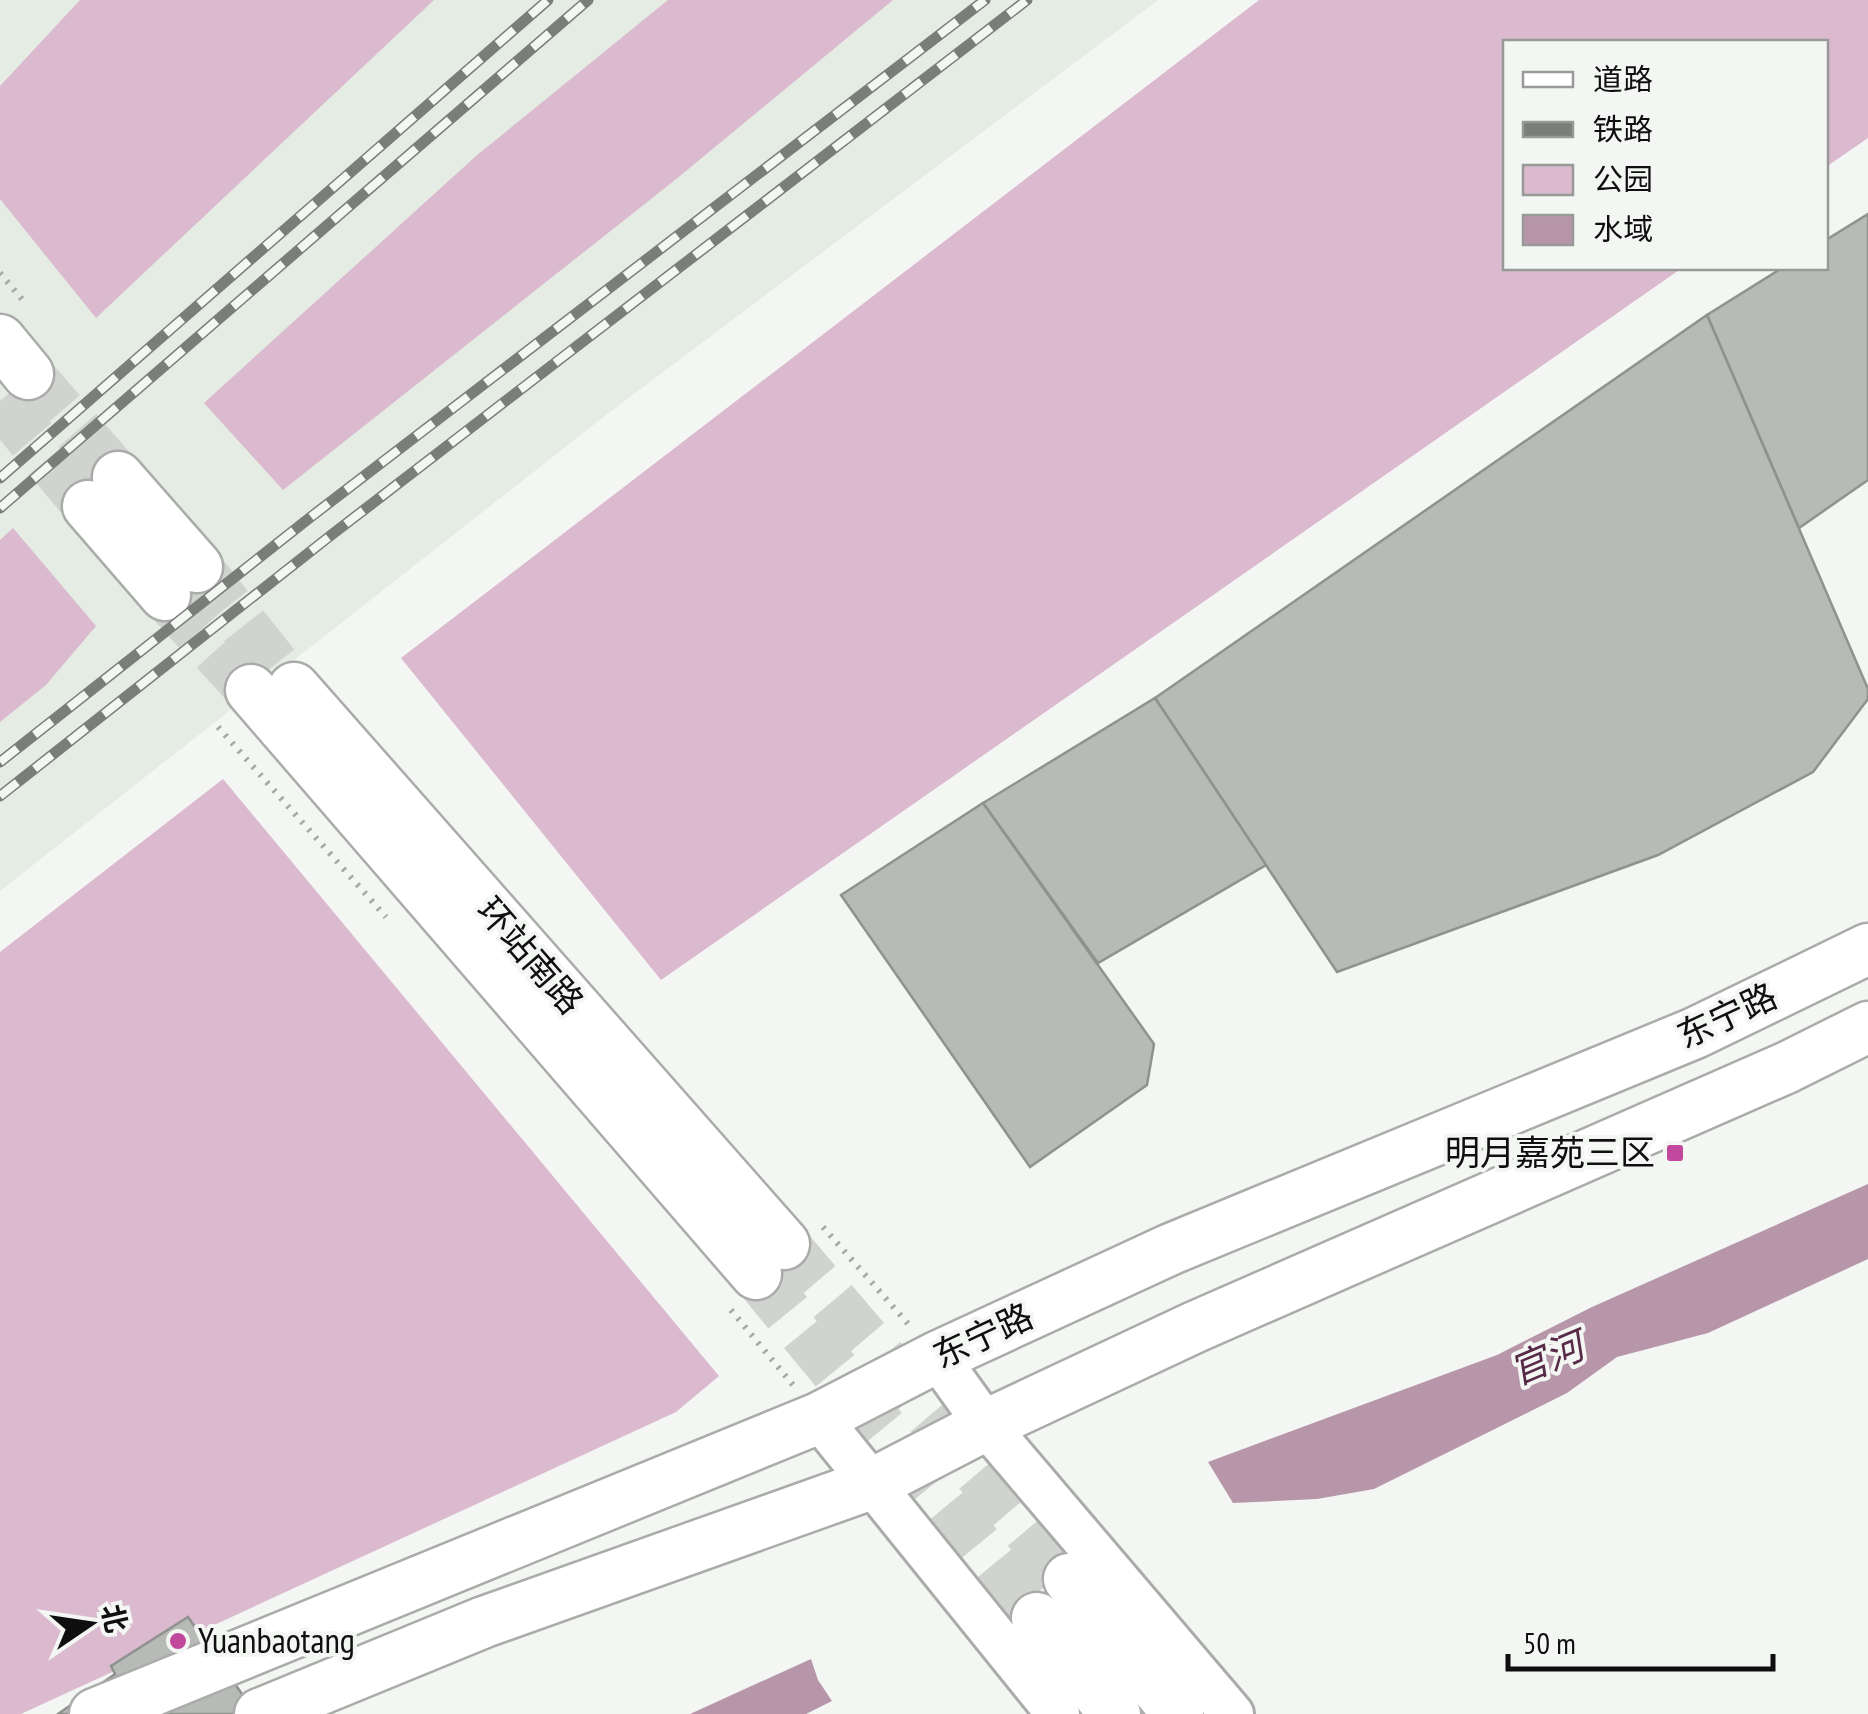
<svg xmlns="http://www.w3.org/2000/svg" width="1868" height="1714" viewBox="0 0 1868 1714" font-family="'PT Sans Narrow','Noto Sans SC',sans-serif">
	<rect width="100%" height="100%" fill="#f3f6f3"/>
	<path fill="#e4ece3" d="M 0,0 L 1158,0 L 606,415 L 0,891 Z"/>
	<g fill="#dbb9ce">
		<path d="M 80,0 L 434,0 L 96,318 L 0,199 L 0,86 Z"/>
		<path d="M 668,0 L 893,0 L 675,180 L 283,490 L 204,403 L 476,156 Z"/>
		<path d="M 1259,0 L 1868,0 L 1868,138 L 1826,167 L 1826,42 L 1506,42 L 1506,268 L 1682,268 L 661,980 L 401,658 Z"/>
		<path d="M 13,528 L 96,626 L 46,685 L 0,722 L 0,540 Z"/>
		<path d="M 223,779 L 719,1376 L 676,1412 L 21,1714 L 0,1714 L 0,952 Z"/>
	</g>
	<g fill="#b796aa">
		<path d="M 1868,1184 L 1868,1259 L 1708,1333 L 1617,1357 L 1567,1393 L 1374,1489 L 1317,1499 L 1233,1503 L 1208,1462 L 1497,1355 L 1592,1307 Z"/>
		<path d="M 811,1659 L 818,1680 L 832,1701 L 806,1714 L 690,1714 Z"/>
	</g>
	<g fill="#b7bab7" stroke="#90928f" stroke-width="2.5">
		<path d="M 1868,214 L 1868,480 L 1799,528 L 1707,315 L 1782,268 L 1826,268 L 1826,240 Z"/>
		<path d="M 1707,315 L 1868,689 L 1868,699 L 1813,772 L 1658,855 L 1337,972 L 1155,698 Z"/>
		<path d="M 1155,698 L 1266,865 L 1098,963 L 983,803 Z"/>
		<path d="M 983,803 L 1154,1044 L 1147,1085 L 1030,1167 L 841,895 Z"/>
		<path d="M 188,1617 L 256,1714 L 58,1714 L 115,1674 L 111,1666 Z"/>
	</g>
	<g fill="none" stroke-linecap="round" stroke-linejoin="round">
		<g stroke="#d1d3d1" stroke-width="50" stroke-dasharray="50 25" stroke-linecap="butt">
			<path d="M 28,374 L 118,477"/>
			<path d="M 0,401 L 88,506"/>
			<path d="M 197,567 L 277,668"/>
			<path d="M 165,595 L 251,690"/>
			<path d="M 784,1244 L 1069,1579"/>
			<path d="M 756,1274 L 1037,1618"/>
		</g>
		<g stroke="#aaaca9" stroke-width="48">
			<g id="tertiary">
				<path d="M 937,1357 L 986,1425 L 1232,1714"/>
				<path d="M 819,1418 L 1058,1714"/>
			</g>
		</g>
		<g stroke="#aaaca9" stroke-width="55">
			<g id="secondary">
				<path d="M 0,340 L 28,374"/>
				<path d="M 118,477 L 197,567"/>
				<path d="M 88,506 L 165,595"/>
				<path d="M 294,688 L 784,1244"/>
				<path d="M 251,690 L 756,1274"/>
				<path d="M 1069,1579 L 1178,1714"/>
				<path d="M 1037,1618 L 1115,1714"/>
				<path d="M 95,1714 L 819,1418 L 937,1357 L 1171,1249 L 1695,1033 L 1868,949"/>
				<path d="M 260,1714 L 484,1622 L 874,1483 L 986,1425 L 1195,1327 L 1788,1067 L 1868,1027"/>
			</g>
		</g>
		<g stroke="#a6a8a6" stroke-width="6" stroke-dasharray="2.5 8" stroke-linecap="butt">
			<path d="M 0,273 L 26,304"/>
			<path d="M 218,727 L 386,917"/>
			<path d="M 823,1227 L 910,1326"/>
			<path d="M 731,1310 L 793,1385"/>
		</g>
		<use href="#tertiary" stroke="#fff" stroke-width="42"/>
		<use href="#secondary" stroke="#fff" stroke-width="50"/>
		<g stroke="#7b7d7b" stroke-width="11">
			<g id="rail">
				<path d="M 0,478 L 548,0"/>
				<path d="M 0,508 L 588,0"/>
				<path d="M 0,762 L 312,516 L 985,0"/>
				<path d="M 0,796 L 330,536 L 1027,0"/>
			</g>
		</g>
		<use href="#rail" stroke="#f3f6f3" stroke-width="8" stroke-dasharray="22" stroke-linecap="butt"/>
	</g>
	<g fill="#c1489d" stroke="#f3f6f3" stroke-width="4">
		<rect x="1665" y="1143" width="20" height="20" rx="5"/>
		<circle cx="178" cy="1641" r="10"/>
	</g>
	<g text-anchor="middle" stroke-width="8" stroke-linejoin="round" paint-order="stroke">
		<g font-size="35" fill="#0e0f0e" stroke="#f3f6f3">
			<text transform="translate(530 956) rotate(49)" y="12">环站南路</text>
			<text transform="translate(1727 1016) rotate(-25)" y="12">东宁路</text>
			<text transform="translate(983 1336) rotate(-25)" y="12">东宁路</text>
		</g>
		<g font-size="35" fill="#0e0f0e" stroke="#f3f6f3" text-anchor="end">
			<text x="1655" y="1165">明月嘉苑三区</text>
			<text x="198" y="1653" text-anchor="start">Yuanbaotang</text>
		</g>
		<g font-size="38" font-style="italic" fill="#572a48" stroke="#f3f6f3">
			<text transform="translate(1547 1359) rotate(-23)" y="13">官河</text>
		</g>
	</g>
	<rect x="1503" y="40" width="325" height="230" fill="#f3f6f3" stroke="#979a97" stroke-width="2.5"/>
	<rect x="1523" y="72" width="50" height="15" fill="#ffffff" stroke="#979a97" stroke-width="2.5"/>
	<text x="1593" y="90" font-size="30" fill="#0e0f0e">道路</text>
	<rect x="1523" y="122" width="50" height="15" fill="#7b7d7b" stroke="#979a97" stroke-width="2.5"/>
	<text x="1593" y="140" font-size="30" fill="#0e0f0e">铁路</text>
	<rect x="1523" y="165" width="50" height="30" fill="#dbb9ce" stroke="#979a97" stroke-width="2.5"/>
	<text x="1593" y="190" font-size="30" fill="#0e0f0e">公园</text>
	<rect x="1523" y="215" width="50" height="30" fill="#b796aa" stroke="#979a97" stroke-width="2.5"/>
	<text x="1593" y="240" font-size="30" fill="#0e0f0e">水域</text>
	<g transform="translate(90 1624) rotate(77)" stroke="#f3f6f3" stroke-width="8" paint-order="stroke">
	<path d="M0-8L18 38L0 25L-18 38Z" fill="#0e0f0e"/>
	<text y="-15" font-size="28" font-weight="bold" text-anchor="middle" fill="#0e0f0e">北</text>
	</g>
	<path d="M1508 1654v15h265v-15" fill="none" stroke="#0e0f0e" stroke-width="5"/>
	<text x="1523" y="1654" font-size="30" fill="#0e0f0e" stroke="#f3f6f3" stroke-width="8" paint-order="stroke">50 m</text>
</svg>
